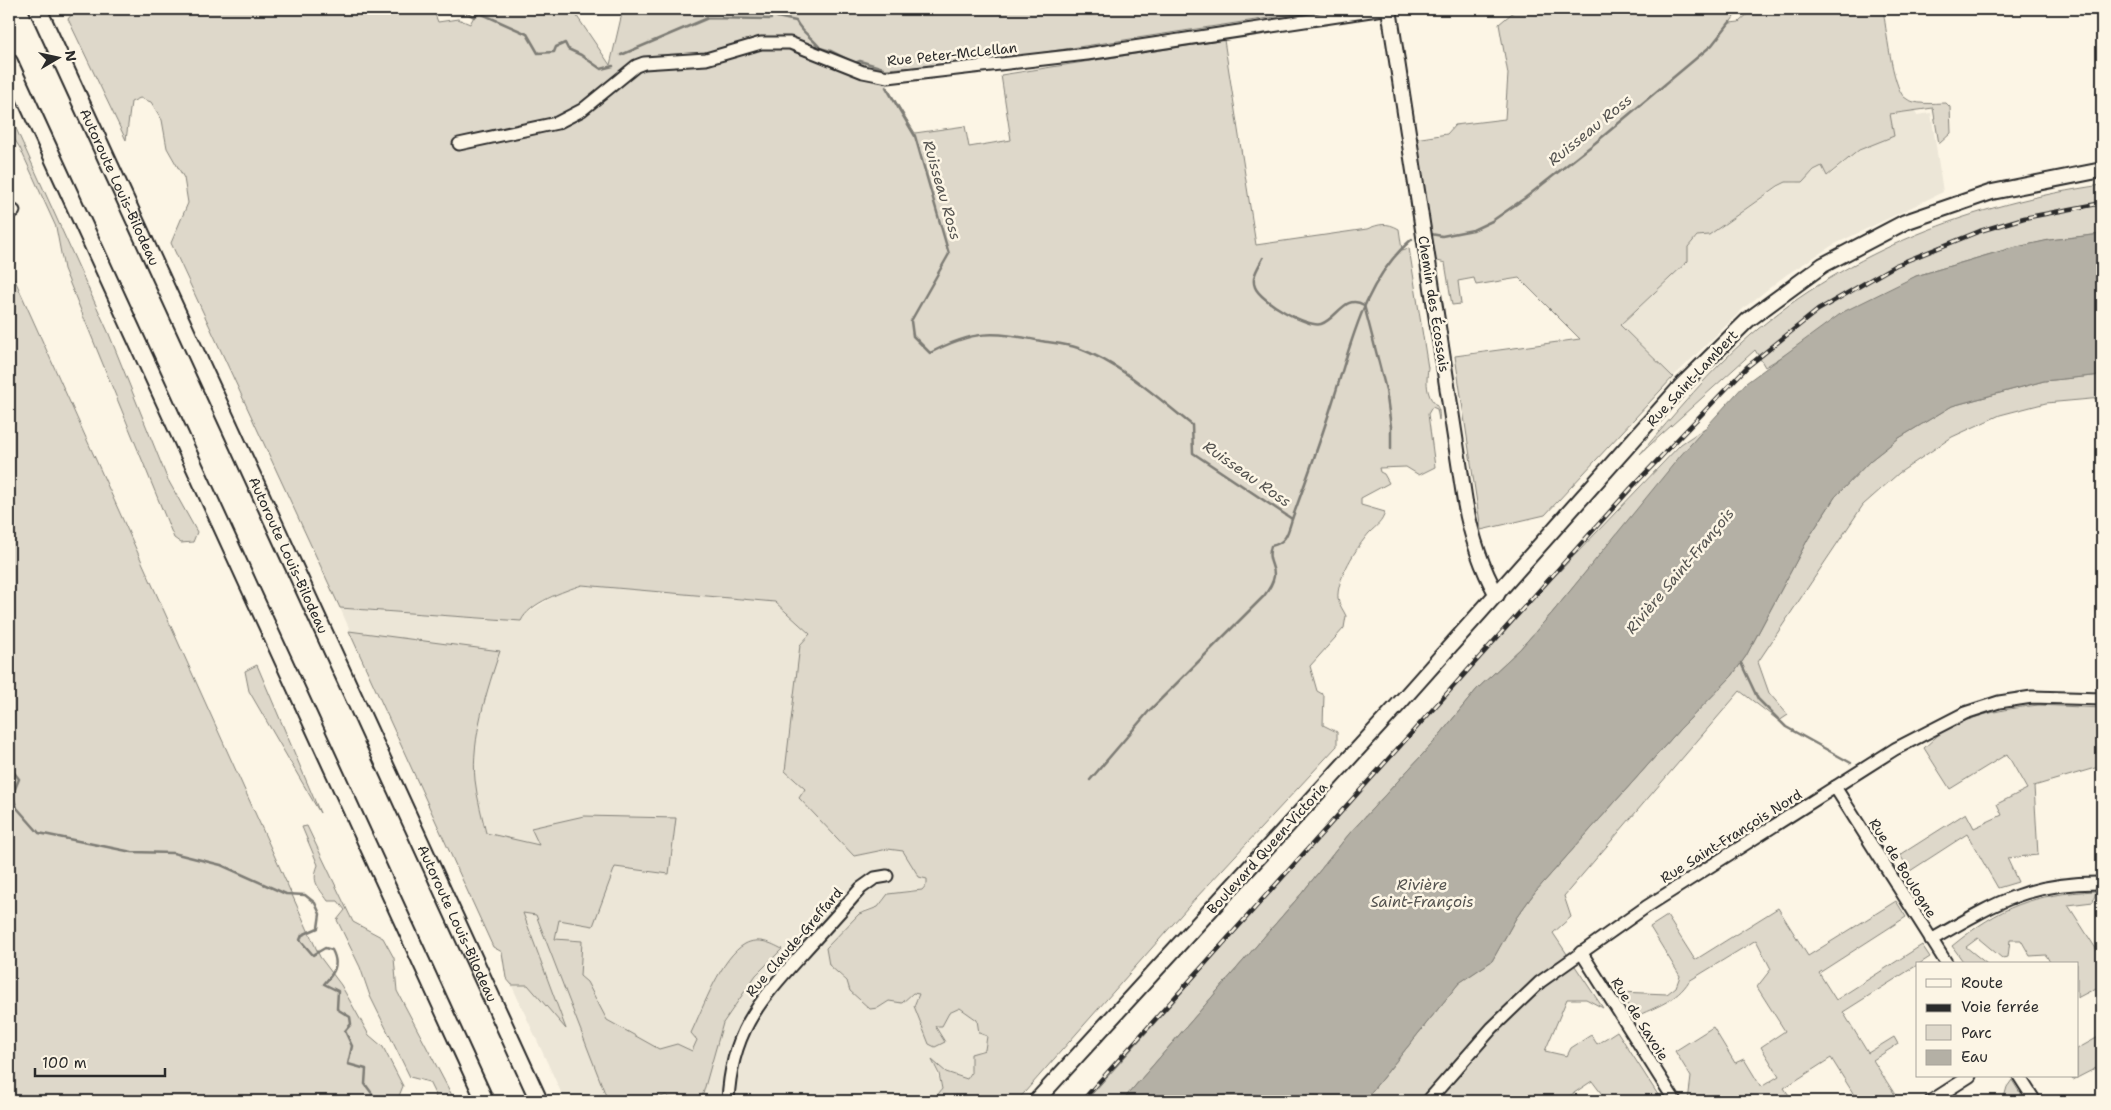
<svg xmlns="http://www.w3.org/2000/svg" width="2111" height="1110" viewBox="0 0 2111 1110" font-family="'Shantell Sans',sans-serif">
	<rect width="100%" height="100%" fill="#fcf5e5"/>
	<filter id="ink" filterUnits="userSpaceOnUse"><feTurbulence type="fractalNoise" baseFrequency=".02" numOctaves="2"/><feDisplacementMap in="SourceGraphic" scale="10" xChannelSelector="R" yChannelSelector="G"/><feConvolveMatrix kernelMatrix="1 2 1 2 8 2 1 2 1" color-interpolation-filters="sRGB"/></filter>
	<g filter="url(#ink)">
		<g fill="#ece6d7">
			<path d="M 1915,110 L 1917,115 L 1931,113 L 1943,192 L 1833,245 L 1786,275 L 1745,307 L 1673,377 L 1620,325 L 1688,261 L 1688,247 L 1698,236 L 1709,235 L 1786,182 L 1797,183 L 1822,166 L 1827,176 L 1833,173 L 1852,155 L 1869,145 L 1890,114 Z"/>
			<path d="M 582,585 L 775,602 L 810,634 L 805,789 L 854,856 L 888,849 L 903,851 L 919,877 L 927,878 L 927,884 L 922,890 L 910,890 L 884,898 L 878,907 L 865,910 L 838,974 L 878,1008 L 889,1001 L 902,1003 L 914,993 L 919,994 L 914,1006 L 944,1039 L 934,1026 L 942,1026 L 949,1013 L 960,1008 L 977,1020 L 979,1033 L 987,1036 L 985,1050 L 979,1050 L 967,1079 L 946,1072 L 933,1061 L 942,1089 L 933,1101 L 565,1101 L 512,986 L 506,978 L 502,952 L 493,947 L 340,608 L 521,621 L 524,615 L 557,594 Z"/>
		</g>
		<g fill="#ded8ca" stroke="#84827a">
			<path d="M 76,9 L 433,9 L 438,22 L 458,19 L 470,24 L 478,9 L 572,9 L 610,65 L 623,9 L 1328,9 L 1019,56 L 949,65 L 884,69 L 887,87 L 915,133 L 965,126 L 969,147 L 1011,140 L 1001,75 L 1224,40 L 1256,245 L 1367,229 C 1379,224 1387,222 1399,229 L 1402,250 L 1409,248 L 1428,368 C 1427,377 1426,386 1429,394 C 1433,406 1441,403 1439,420 L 1437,409 L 1432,407 L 1428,414 L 1435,467 L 1419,475 L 1406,467 L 1379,468 L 1380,472 L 1384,474 L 1389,483 L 1361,498 L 1361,505 L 1385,512 C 1382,523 1377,525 1369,533 C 1357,547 1336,579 1338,599 C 1339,605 1344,611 1346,616 L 1344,628 L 1310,666 L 1317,691 L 1324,695 L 1323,725 L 1337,732 L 1337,746 L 1196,898 L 1017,1101 L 933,1101 L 942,1089 L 939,1074 L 932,1060 L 946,1072 L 967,1079 L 971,1073 L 971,1054 L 985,1050 L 987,1036 L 979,1033 L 977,1020 L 960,1008 L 949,1013 L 942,1026 L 935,1026 L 945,1042 L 935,1047 L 929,1044 L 914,1006 L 919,994 L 913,993 L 902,1003 L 889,1001 L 878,1008 L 870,1009 L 850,991 L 847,981 L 829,965 L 826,948 L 859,914 L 878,907 L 888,894 L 922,890 L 927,884 L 927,879 L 919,877 L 903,851 L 888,849 L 854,856 L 799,798 L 805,789 L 785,771 L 800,645 L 810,634 L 775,602 L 582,585 C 564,591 529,603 521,621 L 340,608 L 171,243 L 188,203 L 184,178 L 167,148 L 162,120 L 151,102 L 140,98 L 131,102 L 126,140 L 68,19 Z"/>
			<path d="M 1517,9 L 1739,9 L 1730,23 L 1739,22 L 1753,9 L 1883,9 C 1886,27 1892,85 1904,97 C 1914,106 1934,103 1946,103 L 1950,107 L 1951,133 L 1939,144 L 1933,108 L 1890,114 L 1894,136 L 1859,150 L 1827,176 L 1822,166 L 1814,170 L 1803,182 L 1786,182 L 1778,186 L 1709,235 L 1697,236 L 1688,247 L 1688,261 L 1620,325 L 1673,377 L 1545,515 L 1481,530 L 1455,356 L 1580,339 L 1519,278 L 1476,285 L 1474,278 L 1458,281 L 1461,304 L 1452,305 L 1445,263 L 1434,260 L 1415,139 L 1447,134 L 1455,125 L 1505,119 L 1508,74 L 1499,24 Z"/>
			<path d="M 9,113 L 109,334 L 167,478 L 197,532 L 193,542 L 181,543 L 174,538 L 64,269 L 56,227 L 20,148 L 9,131 Z"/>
			<path d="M 2102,185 L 2102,234 L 2050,240 L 2008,249 L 1916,276 L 1765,367 L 1755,350 L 1640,454 C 1675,414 1710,370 1751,335 C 1850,250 1975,203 2102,185 Z"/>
			<path d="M 9,267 L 320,957 L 341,985 L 369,1035 L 383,1047 L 403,1086 L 399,1096 L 402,1101 L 9,1101 Z"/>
			<path d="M 2102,375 L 2102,398 L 2046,403 L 2000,415 L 1952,437 L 1899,473 L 1863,505 L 1758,662 L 1769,693 L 1788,715 L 1779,721 L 1740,691 L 1564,896 L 1571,917 L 1553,933 L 1603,1008 L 1586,999 L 1567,999 L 1545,1051 L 1567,1056 L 1571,1048 L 1591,1035 L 1597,1044 L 1617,1031 L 1662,1101 L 1607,1101 L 1592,1081 L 1562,1101 L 1364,1101 L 1459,983 L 1492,961 L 1516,918 L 1535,892 L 1679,730 L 1732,676 L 1746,656 L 1808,539 L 1835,497 L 1871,460 L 1899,438 L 1952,406 L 2044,381 Z"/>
			<path d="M 1705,428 L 1552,613 L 1520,649 L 1477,689 L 1434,742 L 1349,834 L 1302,893 L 1122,1101 L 1086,1101 L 1491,643 L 1681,444 Z"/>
			<path d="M 349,631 L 500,651 C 487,690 471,739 475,780 C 477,798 482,816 486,833 L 539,845 L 531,828 L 584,816 L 676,818 L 669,874 L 615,867 L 593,926 L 559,920 L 555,939 L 582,941 L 580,976 L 587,982 L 607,1020 L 659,1049 L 677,1044 L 692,1051 L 697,1040 L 691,1033 C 703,1008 721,957 745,944 C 758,937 771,943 782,949 L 756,975 L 723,1023 L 701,1101 L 697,1096 C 685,1103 676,1103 666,1095 L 650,1101 L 608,1101 L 536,915 L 523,913 L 566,1029 L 528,985 L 512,985 L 506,978 L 502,952 L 493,947 Z"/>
			<path d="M 257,665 L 320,813 L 249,691 L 245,671 Z"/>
			<path d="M 2039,705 L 2102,708 L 2102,768 L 2095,768 L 2034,786 L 2038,855 L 2007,858 L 2018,882 L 1998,888 L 1967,834 L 1910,871 L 1900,855 L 1966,813 L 1974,828 L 2002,815 L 1997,804 L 2027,789 L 2007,754 L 1950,789 L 1924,748 C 1932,741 1940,732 1949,728 C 1977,714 2008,708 2039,705 Z"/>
			<path d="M 307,826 L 353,922 L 383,938 L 394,958 L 397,991 L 455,1101 L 433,1101 L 436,1096 L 429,1082 L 410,1077 L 370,996 L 360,967 L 337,920 L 345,910 L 338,901 L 328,901 C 318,886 311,883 318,865 L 302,827 Z"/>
			<path d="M 2096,891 L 2093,902 L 2068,905 L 2102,958 L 2102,985 L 2077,998 L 2077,964 L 2051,964 L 2046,955 L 2030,956 L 2021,940 L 2010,940 L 2008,957 L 2002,958 L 1978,938 L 1966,947 L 1987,964 L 1965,964 L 1952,946 C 2001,906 2033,894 2096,891 Z"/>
			<path d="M 1896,901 L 1906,917 L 1819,973 L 1836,1000 L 1922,945 L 1930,957 L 1843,1012 L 1868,1053 L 1894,1037 L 1898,1044 L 1873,1060 L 1899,1101 L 1858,1101 L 1831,1058 L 1784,1088 L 1793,1101 L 1688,1101 L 1691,1077 L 1675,1051 L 1713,1027 L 1735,1063 L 1744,1059 L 1761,1087 L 1779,1076 L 1761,1047 L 1785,1031 L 1757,987 L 1771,969 L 1756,940 L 1689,981 C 1677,1001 1655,1007 1635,1017 L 1620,992 L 1667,994 L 1676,987 L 1680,976 L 1650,927 L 1667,916 L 1695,960 L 1778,908 L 1808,956 Z"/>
			<path d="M 2102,1035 L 2102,1065 L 2073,1080 L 2070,1076 L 2077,1076 L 2077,1049 Z"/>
			<path d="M 2012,1080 L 2025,1101 L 2003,1101 L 2007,1087 Z"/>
		</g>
		<path fill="#b4b0a5" stroke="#7d7b74" d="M 2102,234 L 2102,375 L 2044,381 L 1952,406 L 1899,438 L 1871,460 L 1835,497 L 1808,539 L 1746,656 L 1732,676 L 1679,730 L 1535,892 L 1516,918 L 1492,961 L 1459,983 L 1364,1101 L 1122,1101 L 1302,893 L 1349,834 L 1434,742 L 1477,689 L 1520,649 L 1552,613 L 1681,455 L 1746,383 L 1843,312 L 1916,276 L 2008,249 L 2049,240 Z"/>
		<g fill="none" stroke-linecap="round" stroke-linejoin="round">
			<g stroke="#7d7b74" stroke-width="2.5">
				<path d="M 461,9 L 474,17 L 480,13 L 527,34 L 538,53 L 554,52 L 556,47 L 565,43 L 568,49 L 581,55 L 601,69 L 613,66"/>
				<path d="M 777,17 L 796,21 C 802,33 812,37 820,48 L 831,51 L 855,63 L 860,61 L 883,68"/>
				<path d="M 621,55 L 708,18 L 771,19"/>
				<path d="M 886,87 L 915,136 L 949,254 L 911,321 L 913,336 L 930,353 C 974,330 992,331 1041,341 C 1053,343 1067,344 1078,348 C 1121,364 1157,397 1192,425 L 1193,453 L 1292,519 C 1306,481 1320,442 1332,404 C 1351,345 1363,281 1412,239"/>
				<path d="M 1431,234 L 1442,236 L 1473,230 L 1492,221 L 1525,198 L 1595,143 L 1712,45 L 1730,22"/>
				<path d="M 1263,258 C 1258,268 1251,277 1255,287 C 1260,301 1308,328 1321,324 C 1337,319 1345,293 1364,305 L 1386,390 L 1391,427 L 1391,449"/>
				<path d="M 1741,663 L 1758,699 L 1786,727 L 1851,763"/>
				<path d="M 9,766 L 19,779 L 12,796 L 17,808 L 39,833 L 132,852 L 173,853 L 221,865 L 286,894 L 305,895 L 315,903 L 320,914 L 318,928 L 302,935 L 300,940 L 313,955 L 325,948 L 332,950 C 340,965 334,973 324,984 L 338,991 L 337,1009 L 350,1017 L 351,1024 L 345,1031 L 352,1046 L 348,1064 L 366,1069 L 365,1084 L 376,1099 L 375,1101"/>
				<path d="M 1090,780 L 1149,711 L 1264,596 C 1286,567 1264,568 1271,546 C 1286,543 1288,533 1292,519"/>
			</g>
			<g stroke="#2b2b2b" stroke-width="15">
				<g id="minor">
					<path d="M 459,144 L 557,123 L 582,110 L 636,66 L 644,63 L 706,59 L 761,43 L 790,43 L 863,72 L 888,77 L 1087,54 L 1384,9"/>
					<path d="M 9,212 L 14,211"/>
					<path d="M 1835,787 L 1947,964"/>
					<path d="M 1931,940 C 1994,904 2027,882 2102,883"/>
					<path d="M 1581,952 L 1675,1101"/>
					<path d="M 2019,1076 L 2035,1101"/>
					<path d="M 728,1101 C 731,1034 757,1004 799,957 C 820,934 841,911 861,888 L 875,878 L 887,876"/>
					<path d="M 1428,1101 L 1492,1028 L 1540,982 L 1646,907 L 1895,749 L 1965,713 L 1999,702 L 2032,697 L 2102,699"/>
					<path d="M 1931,1101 L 1970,1076"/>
				</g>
			</g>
			<g stroke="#2b2b2b" stroke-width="18">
				<g id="major">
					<path d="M 1389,9 L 1465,502 C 1471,535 1480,565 1497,595"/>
					<path d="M 1036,1101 L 1397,706 L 1682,385 L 1748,320 L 1823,265 L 1905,222 L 1992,192 L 2102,170"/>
				</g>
			</g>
			<g stroke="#2b2b2b" stroke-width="20">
				<g id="highway">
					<path id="s1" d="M 38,9 L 539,1101"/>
					<path d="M 9,62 L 485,1101"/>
				</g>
			</g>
			<use href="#minor" stroke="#fcf5e5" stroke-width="11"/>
			<use href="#major" stroke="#fcf5e5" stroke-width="14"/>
			<use href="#highway" stroke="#fcf5e5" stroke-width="16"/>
			<g stroke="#2b2b2b" stroke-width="4.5">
				<path id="rail" d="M 1082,1101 L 1631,488 L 1747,367 L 1818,310 L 1896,265 L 1980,231 L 2024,218 L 2102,203"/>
			</g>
			<use href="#rail" stroke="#fcf5e5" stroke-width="2.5" stroke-dasharray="8" stroke-linecap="butt"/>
		</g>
	</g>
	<g text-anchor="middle" stroke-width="5" stroke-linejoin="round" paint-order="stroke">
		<g font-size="14" fill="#2b2b2b" stroke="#fcf5e5">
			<text transform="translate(952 54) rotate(-6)" y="5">Rue Peter-McLellan</text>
			<text dy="5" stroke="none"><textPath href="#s1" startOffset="196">Autoroute Louis-Bilodeau</textPath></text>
			<text transform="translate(1434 304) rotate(81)" y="5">Chemin des Écossais</text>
			<text transform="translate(1692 378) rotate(-47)" y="5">Rue Saint-Lambert</text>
			<text dy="5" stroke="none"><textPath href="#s1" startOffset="601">Autoroute Louis-Bilodeau</textPath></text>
			<text transform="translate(1731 836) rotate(-32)" y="5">Rue Saint-François Nord</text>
			<text transform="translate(1267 848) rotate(-48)" y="5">Boulevard Queen-Victoria</text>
			<text transform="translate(1903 868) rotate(58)" y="5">Rue de Boulogne</text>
			<text dy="5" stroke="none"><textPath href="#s1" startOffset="1006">Autoroute Louis-Bilodeau</textPath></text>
			<text transform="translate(794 942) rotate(-49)" y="5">Rue Claude-Greffard</text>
			<text transform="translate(1640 1019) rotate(58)" y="5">Rue de Savoie</text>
		</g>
		<g font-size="15" font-style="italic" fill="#545350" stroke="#fcf5e5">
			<text transform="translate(1590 130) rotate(-39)" y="5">Ruisseau Ross</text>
			<text transform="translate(942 190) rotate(74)" y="5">Ruisseau Ross</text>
			<text transform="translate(1247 474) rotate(35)" y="5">Ruisseau Ross</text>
			<text transform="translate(1680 571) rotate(-50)" y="5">Rivière Saint-François</text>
			<text x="1422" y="890">Rivière<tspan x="1422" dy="17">Saint-François</tspan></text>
		</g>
	</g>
	<rect width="2111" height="1110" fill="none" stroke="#fcf5e5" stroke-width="30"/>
	<rect x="15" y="15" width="2081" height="1080" fill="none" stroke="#2b2b2b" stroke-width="2" filter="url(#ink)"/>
	<rect x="1916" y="962" width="162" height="115" fill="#fcf5e5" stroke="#a8a49b"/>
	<rect x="1926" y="979" width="25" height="8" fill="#fcf5e5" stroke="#a8a49b"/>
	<text x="1961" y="988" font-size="15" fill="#2b2b2b">Route</text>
	<rect x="1926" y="1004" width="25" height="8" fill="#2b2b2b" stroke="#a8a49b"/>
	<text x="1961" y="1012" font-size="15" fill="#2b2b2b">Voie ferrée</text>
	<rect x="1926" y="1025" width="25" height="15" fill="#ded8ca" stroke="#a8a49b"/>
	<text x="1961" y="1038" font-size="15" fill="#2b2b2b">Parc</text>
	<rect x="1926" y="1050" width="25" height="15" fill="#b4b0a5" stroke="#a8a49b"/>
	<text x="1961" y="1062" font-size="15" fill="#2b2b2b">Eau</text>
	<g transform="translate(58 58) rotate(81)" stroke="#fcf5e5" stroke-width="4" paint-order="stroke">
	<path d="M0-4L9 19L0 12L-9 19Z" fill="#2b2b2b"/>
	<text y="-8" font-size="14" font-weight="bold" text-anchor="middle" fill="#2b2b2b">N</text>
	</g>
	<path d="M35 1068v8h130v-8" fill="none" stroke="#2b2b2b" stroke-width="2.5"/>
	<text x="42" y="1068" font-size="15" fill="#2b2b2b" stroke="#fcf5e5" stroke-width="4" paint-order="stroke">100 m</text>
</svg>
